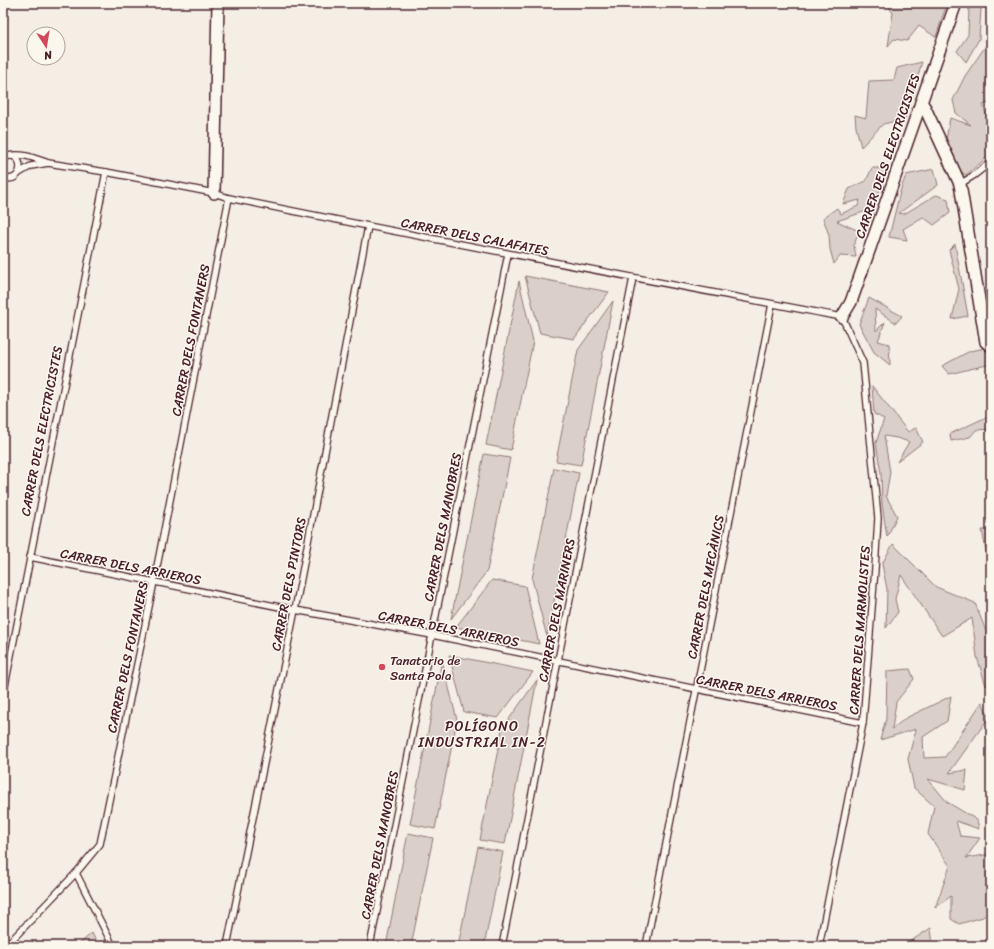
<svg xmlns="http://www.w3.org/2000/svg" width="994" height="949" viewBox="0 0 994 949" font-family="Sriracha,sans-serif">
	<rect width="100%" height="100%" fill="#f4eee4"/>
	<filter id="ink" filterUnits="userSpaceOnUse"><feTurbulence type="fractalNoise" baseFrequency=".025" numOctaves="2"/><feDisplacementMap in="SourceGraphic" scale="8" xChannelSelector="R" yChannelSelector="G"/><feConvolveMatrix kernelMatrix="1 2 1 2 8 2 1 2 1" color-interpolation-filters="sRGB"/></filter>
	<g filter="url(#ink)">
		<g fill="#dbd0c9" stroke="#92787a">
			<path d="M 886,3 L 947,3 L 936,37 L 919,26 L 907,41 L 894,39 L 888,46 L 893,13 Z"/>
			<path d="M 971,3 L 983,3 L 981,9 L 979,39 L 966,62 L 957,51 L 968,35 L 969,8 Z"/>
			<path d="M 991,20 L 991,102 L 983,105 L 991,130 L 991,154 L 966,175 L 960,171 L 946,140 L 950,118 L 971,125 L 956,113 L 953,100 L 965,76 L 987,44 Z"/>
			<path d="M 922,62 L 905,119 L 883,124 L 861,147 L 856,127 L 855,115 L 866,118 L 869,81 L 894,80 L 897,68 Z"/>
			<path d="M 872,168 L 889,168 L 872,209 L 837,221 L 859,231 L 854,245 L 856,257 L 840,256 L 834,264 L 830,249 L 829,235 L 823,218 L 837,208 L 841,214 L 858,206 L 860,200 L 843,204 L 849,189 L 866,181 Z"/>
			<path d="M 934,169 L 938,185 L 899,213 L 904,214 L 936,195 L 948,199 L 950,213 L 934,225 L 923,217 L 903,229 L 907,240 L 889,237 L 900,192 L 906,175 Z"/>
			<path d="M 955,244 L 968,316 L 952,319 L 959,289 L 949,250 Z"/>
			<path d="M 525,276 L 609,292 L 574,339 L 540,333 Z"/>
			<path d="M 519,281 L 533,341 L 511,450 L 486,445 Z"/>
			<path d="M 869,298 L 902,316 L 896,323 L 875,309 L 876,331 L 885,322 L 878,341 L 889,344 L 890,365 L 874,352 L 859,324 Z"/>
			<path d="M 613,301 L 581,465 L 556,461 L 578,350 Z"/>
			<path d="M 991,347 L 991,364 L 949,374 L 942,366 L 970,351 Z"/>
			<path d="M 872,386 L 908,432 L 916,428 L 923,442 L 897,462 L 909,442 L 897,438 L 884,436 L 890,472 L 886,496 L 897,516 L 887,537 L 882,504 L 881,473 L 876,443 L 884,419 L 874,414 Z"/>
			<path d="M 991,415 L 991,429 L 976,430 L 970,437 L 951,441 L 950,434 Z"/>
			<path d="M 484,454 L 510,458 L 487,571 L 451,619 Z"/>
			<path d="M 554,468 L 579,473 L 547,637 L 532,579 Z"/>
			<path d="M 982,530 L 991,530 L 991,552 L 987,556 Z"/>
			<path d="M 893,544 L 936,587 L 975,603 L 991,644 L 991,678 L 986,686 L 977,657 L 972,618 L 942,636 L 901,575 L 895,599 L 898,612 L 886,628 L 887,589 L 882,564 Z"/>
			<path d="M 492,580 L 525,586 L 539,644 L 456,627 Z"/>
			<path d="M 449,655 L 533,672 L 498,718 L 464,712 Z"/>
			<path d="M 442,660 L 457,720 L 435,829 L 410,824 Z"/>
			<path d="M 910,669 L 914,679 L 896,702 L 892,729 L 906,718 L 951,696 L 947,721 L 923,737 L 924,758 L 945,757 L 982,702 L 989,717 L 949,773 L 967,770 L 965,790 L 928,779 L 947,802 L 977,820 L 979,829 L 956,821 L 960,836 L 980,838 L 966,858 L 991,854 L 991,911 L 983,917 L 959,924 L 951,919 L 951,896 L 935,908 L 950,866 L 928,834 L 934,806 L 914,788 L 908,759 L 916,729 L 880,740 L 886,719 L 887,671 Z"/>
			<path d="M 537,680 L 505,844 L 480,840 L 502,729 Z"/>
			<path d="M 408,833 L 433,838 L 411,946 L 386,946 Z"/>
			<path d="M 478,847 L 503,852 L 484,946 L 458,946 Z"/>
			<path d="M 931,928 L 933,946 L 903,946 Z"/>
			<path d="M 92,933 L 98,946 L 77,946 Z"/>
		</g>
		<g fill="none" stroke-linecap="round" stroke-linejoin="round">
			<g stroke="#4a1f2b" stroke-width="8">
				<g id="lane">
					<path d="M 8,156 C 24,153 34,158 48,163 L 31,166 L 19,173"/>
					<path d="M 3,158 C 26,147 25,187 3,177"/>
					<path d="M 48,163 L 106,172 L 214,193 L 229,198 C 433,240 637,278 842,317 L 863,363 L 878,518 L 875,569 L 863,723 L 819,946"/>
					<path d="M 960,184 L 973,176 L 991,162"/>
					<path d="M 30,557 L 295,610 L 432,635 L 863,723"/>
					<path d="M 3,696 L 106,172"/>
					<path d="M 76,873 L 113,946"/>
					<path d="M 6,946 L 76,873 L 100,844 L 154,582 L 229,198"/>
					<path d="M 227,946 L 295,610 L 368,226"/>
					<path d="M 370,946 L 508,254"/>
					<path d="M 502,946 L 633,278"/>
					<path d="M 646,946 L 772,304"/>
				</g>
			</g>
			<g stroke="#4a1f2b" stroke-width="14">
				<g id="street">
					<path d="M 921,102 L 925,108 L 960,184 L 986,342 L 991,346"/>
					<path d="M 214,193 L 218,3"/>
					<path d="M 842,317 L 851,302 L 956,3"/>
				</g>
			</g>
			<use href="#lane" stroke="#fbf7ec" stroke-width="5.5"/>
			<use href="#street" stroke="#fbf7ec" stroke-width="11"/>
		</g>
	</g>
	<circle fill="#d1495b" stroke="#fbf7ec" stroke-width="1.5" cx="382" cy="667" r="4"/>
	<g text-anchor="middle" stroke-width="3" stroke-linejoin="round" paint-order="stroke">
		<g font-size="13" fill="#4a1f2b" stroke="#fbf7ec">
			<text transform="translate(887 156) rotate(-71)" y="5">CARRER DELS ELECTRICISTES</text>
			<text transform="translate(475 236) rotate(11)" y="5">CARRER DELS CALAFATES</text>
			<text transform="translate(190 340) rotate(-79)" y="5">CARRER DELS FONTANERS</text>
			<text transform="translate(41 431) rotate(-79)" y="5">CARRER DELS ELECTRICISTES</text>
			<text transform="translate(442 527) rotate(-79)" y="5">CARRER DELS MANOBRES</text>
			<text transform="translate(131 566) rotate(11)" y="5">CARRER DELS ARRIEROS</text>
			<text transform="translate(288 584) rotate(-79)" y="5">CARRER DELS PINTORS</text>
			<text transform="translate(705 587) rotate(-79)" y="5">CARRER DELS MECÀNICS</text>
			<text transform="translate(556 610) rotate(-79)" y="5">CARRER DELS MARINERS</text>
			<text transform="translate(449 628) rotate(11)" y="5">CARRER DELS ARRIEROS</text>
			<text transform="translate(859 630) rotate(-86)" y="5">CARRER DELS MARMOLISTES</text>
			<text transform="translate(127 657) rotate(-78)" y="5">CARRER DELS FONTANERS</text>
			<text transform="translate(767 692) rotate(11)" y="5">CARRER DELS ARRIEROS</text>
			<text transform="translate(379 845) rotate(-79)" y="5">CARRER DELS MANOBRES</text>
		</g>
		<g font-size="13" fill="#4a1f2b" stroke="#fbf7ec" text-anchor="start">
			<text x="390" y="665">Tanatorio de<tspan x="390" dy="15">Santa Pola</tspan></text>
		</g>
		<g font-size="14" letter-spacing="1" fill="#4a1f2b" stroke="#fbf7ec">
			<text x="482" y="731">POLÍGONO<tspan x="482" dy="16">INDUSTRIAL IN-2</tspan></text>
		</g>
	</g>
	<rect width="994" height="949" fill="none" stroke="#fbf7ec" stroke-width="16"/>
	<rect x="8" y="8" width="978" height="933" fill="none" stroke="#4a1f2b" stroke-width="1.5" filter="url(#ink)"/>
	<g transform="translate(46 46) rotate(168)"><circle r="19" fill="#fbf7ec" stroke="#b4a19f"/>
	<path d="M0-3L7 15L0 10L-7 15Z" fill="#d1495b"/>
	<text y="-6" font-size="11" font-weight="bold" text-anchor="middle" fill="#4a1f2b">N</text>
	</g>
</svg>
